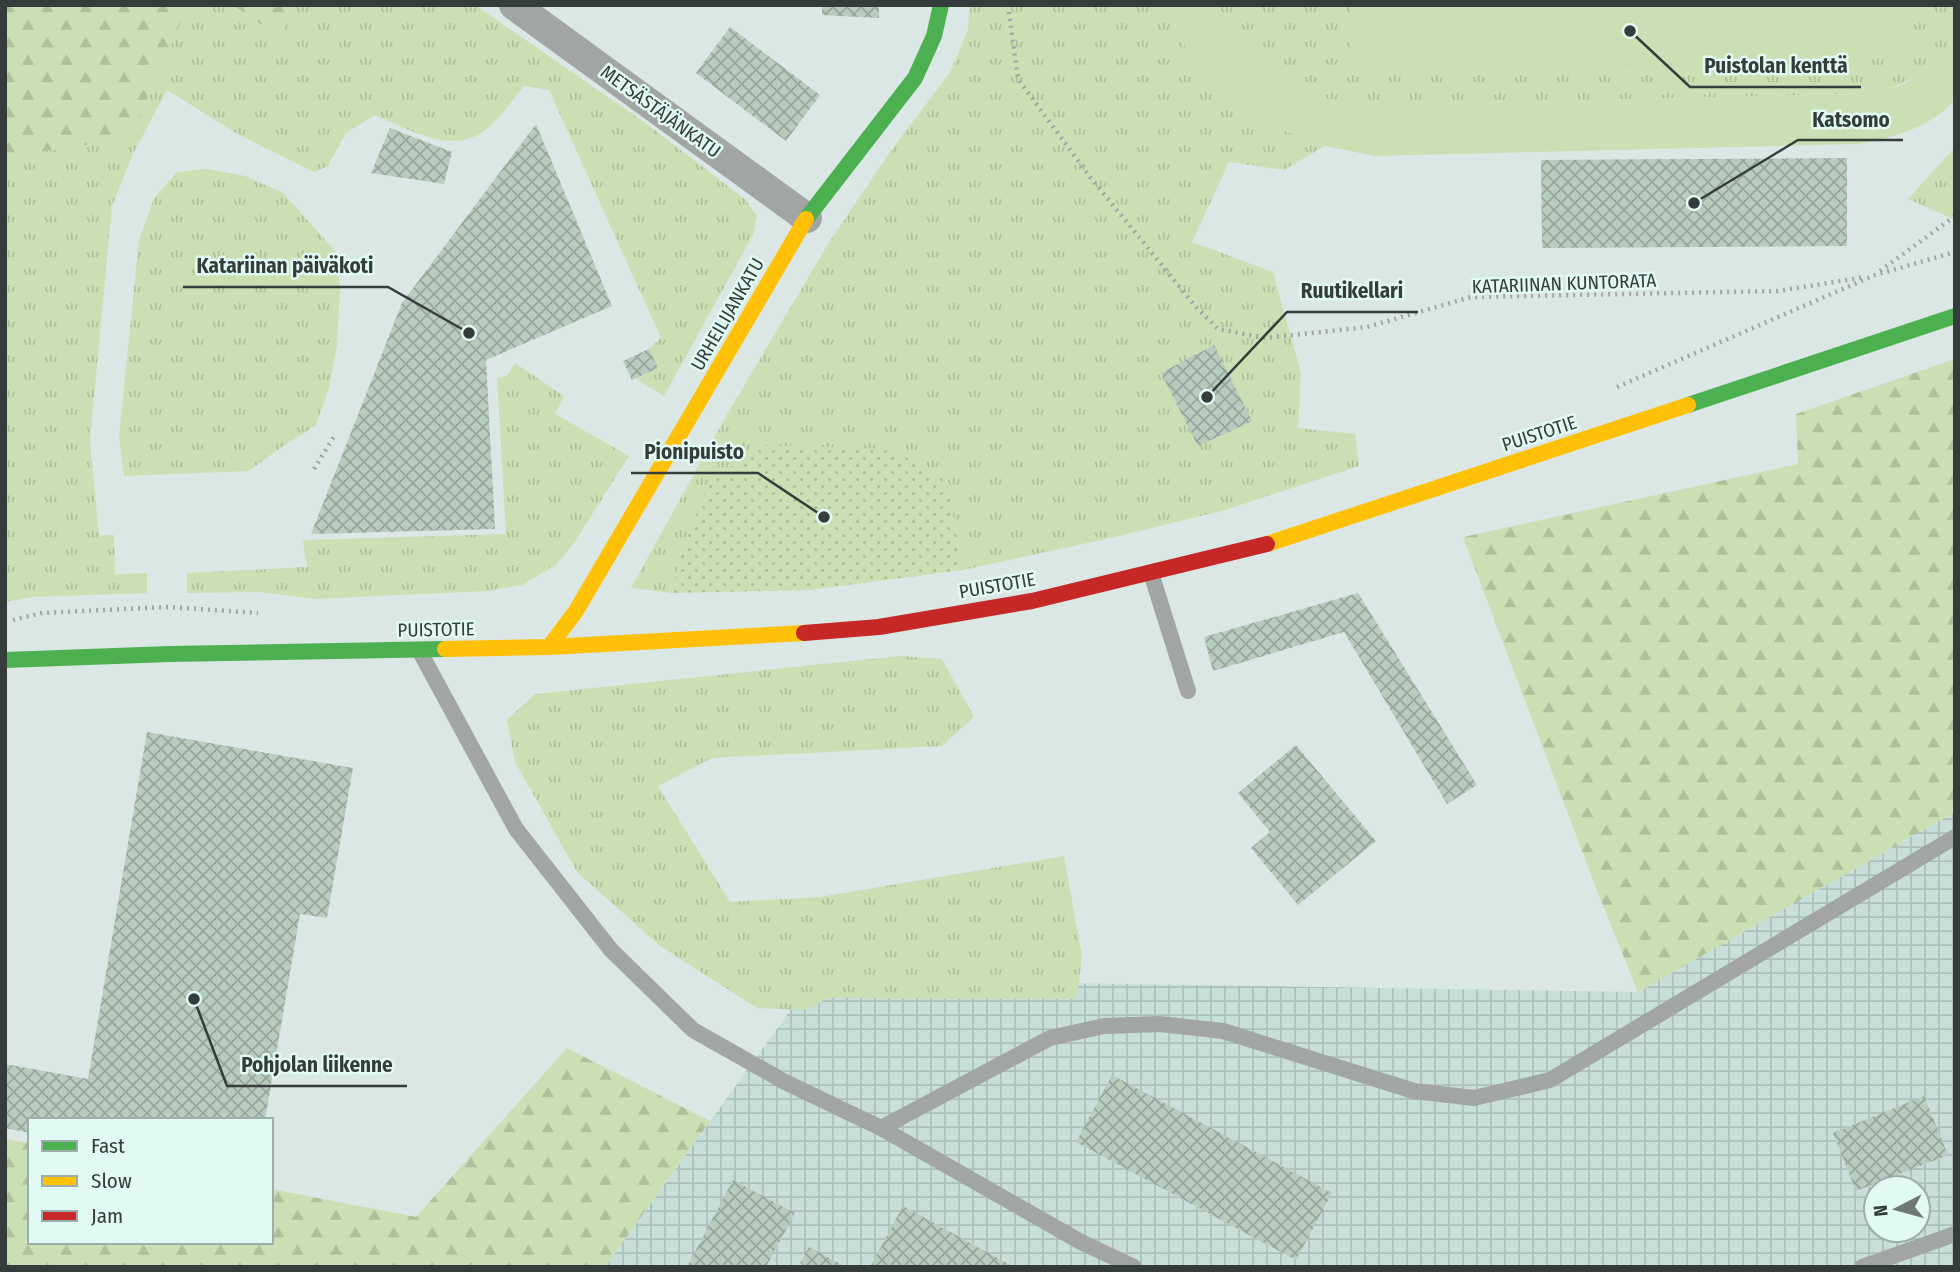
<svg xmlns="http://www.w3.org/2000/svg" width="1960" height="1272" viewBox="0 0 1960 1272" font-family="'Fira Sans Condensed',sans-serif">
	<defs>
		<pattern id="industrial-grid" width="8" height="8" patternUnits="userSpaceOnUse" patternTransform="scale(1.75)"><rect width="8" height="8" fill="#c8ded9"/><path d="M0 4h8M4 0v8" fill="none" stroke="#acbfbb"/></pattern>
		<pattern id="grass-tufts" width="24" height="20" patternUnits="userSpaceOnUse" patternTransform="scale(1.75)"><rect width="24" height="20" fill="#cadfb3"/><path d="M3 7l-1-3M5 7V3M7 7l1-3M15 17l-1-3M17 17v-4M19 17l1-3" fill="none" stroke="#aec09b"/></pattern>
		<pattern id="forest-firs" width="22" height="20" patternUnits="userSpaceOnUse" patternTransform="scale(1.75)"><rect width="22" height="20" fill="#cadfb3"/><path d="M5 1l3.5 6h-7zM16 11l3.5 6h-7z" fill="#aec09b"/></pattern>
		<pattern id="garden-dots" width="8" height="8" patternUnits="userSpaceOnUse" patternTransform="scale(1.75)"><rect width="8" height="8" fill="#cadfb3"/><path d="M2 2h.1M6 6h.1" fill="none" stroke="#aec09b" stroke-width="1.8" stroke-linecap="round"/></pattern>
		<pattern id="building-cross-hatch" width="8" height="8" patternUnits="userSpaceOnUse" patternTransform="scale(1.75)"><rect width="8" height="8" fill="#b7cbbf"/><path d="M0 0l8 8M0 8l8-8" fill="none" stroke="#96a69c"/></pattern>
	</defs>
	<rect width="100%" height="100%" fill="#dbe7e4"/>
	<path fill="url(#industrial-grid)" fill-rule="evenodd" d="M 1955,812 L 1955,1267 L 605,1267 L 813,979 L 1638,992 ZM 1876,1188 L 1918,1188 L 1918,1230 L 1876,1230 Z"/>
	<g fill="url(#grass-tufts)">
		<path d="M 188,5 L 233,5 L 281,38 L 293,5 L 468,5 L 478,7 L 644,122 L 746,200 L 757,216 L 753,235 L 664,396 L 636,379 L 657,368 L 649,349 L 661,338 L 549,90 L 524,86 C 512,100 501,117 488,128 C 453,157 411,130 375,115 L 346,133 L 328,166 L 314,172 L 236,133 L 167,90 L 133,154 L 112,206 L 90,441 L 99,535 L 114,535 L 115,574 L 147,573 L 147,593 L 33,597 L 5,602 L 5,157 L 127,139 L 156,82 Z"/>
		<path d="M 970,5 L 1166,5 L 1182,42 L 1279,129 L 1325,146 L 1284,170 L 1229,162 L 1192,242 L 1273,272 L 1301,373 L 1298,428 L 1355,434 L 1359,466 L 1225,510 L 1115,537 L 963,570 L 947,482 L 683,547 L 672,593 L 631,588 L 725,418 L 828,244 L 890,152 L 951,71 L 968,29 Z"/>
		<path d="M 1211,5 L 1955,5 L 1955,38 L 1947,49 L 1920,74 L 1887,91 L 1857,94 L 1377,105 C 1362,104 1347,103 1333,100 C 1281,91 1236,51 1211,5 Z"/>
		<path d="M 1955,147 L 1955,220 L 1908,199 Z"/>
		<path d="M 207,169 L 245,176 L 283,193 L 335,251 L 340,286 L 337,345 L 329,388 L 316,425 L 279,449 L 249,471 L 124,476 L 119,437 L 139,240 L 154,198 L 177,172 Z"/>
		<path d="M 515,363 L 564,396 L 555,414 L 629,456 L 576,540 L 557,564 L 522,585 L 487,591 L 315,599 L 259,592 L 187,593 L 187,573 L 307,567 L 303,540 L 506,534 L 497,378 L 507,376 Z"/>
		<path d="M 900,656 L 942,659 L 974,717 L 942,746 L 712,758 L 658,786 L 730,902 L 820,897 L 1064,856 L 1082,956 L 1077,999 L 827,998 L 807,1010 L 757,1008 L 660,946 L 577,872 L 515,762 L 507,720 L 535,694 Z"/>
	</g>
	<g fill="url(#forest-firs)">
		<path d="M 5,5 L 188,5 L 156,82 L 127,139 L 5,157 Z"/>
		<path d="M 233,5 L 293,5 L 281,38 Z"/>
		<path d="M 1955,359 L 1955,812 L 1638,992 L 1598,893 L 1463,537 L 1798,464 L 1796,414 Z"/>
		<path d="M 567,1048 L 710,1121 L 605,1267 L 5,1267 L 5,1139 L 30,1143 L 30,1242 L 271,1242 L 271,1189 L 416,1217 Z"/>
	</g>
	<path fill="url(#garden-dots)" d="M 756,445 L 893,449 L 947,482 L 963,570 L 809,590 L 672,593 L 683,547 L 707,487 Z"/>
	<g fill="#cadfb3">
		<path d="M 1166,5 L 1211,5 C 1235,51 1281,91 1333,100 C 1347,103 1362,104 1377,105 L 1857,94 C 1866,93 1875,93 1884,91 C 1911,86 1940,59 1955,38 L 1955,100 C 1931,127 1893,138 1858,144 L 1375,156 L 1325,146 L 1279,129 L 1225,91 L 1182,42 Z"/>
		<path d="M 1350,5 L 1909,5 L 1910,58 L 1352,71 Z"/>
	</g>
	<g fill="url(#building-cross-hatch)">
		<path d="M 822,5 L 879,5 L 879,18 L 822,15 Z"/>
		<path d="M 730,27 L 820,95 L 786,141 L 696,73 Z"/>
		<path d="M 536,124 L 612,306 L 486,360 L 495,529 L 311,534 L 402,303 Z"/>
		<path d="M 390,128 L 452,152 L 444,184 L 371,173 Z"/>
		<path d="M 1847,158 L 1847,246 L 1542,248 L 1541,160 Z"/>
		<path d="M 1214,345 L 1252,421 L 1198,446 L 1161,373 Z"/>
		<path d="M 649,349 L 658,368 L 632,380 L 623,361 Z"/>
		<path d="M 1358,593 L 1477,785 L 1447,804 L 1344,632 L 1213,671 L 1204,637 Z"/>
		<path d="M 147,732 L 353,768 L 327,918 L 300,914 L 265,1120 L 30,1120 L 30,1133 L 5,1128 L 5,1064 L 88,1079 Z"/>
		<path d="M 1296,745 L 1376,841 L 1298,905 L 1251,848 L 1270,832 L 1238,793 Z"/>
		<path d="M 1112,1075 L 1332,1193 L 1296,1260 L 1076,1142 Z"/>
		<path d="M 1924,1096 L 1948,1155 L 1856,1191 L 1833,1133 Z"/>
		<path d="M 733,1180 L 795,1213 L 766,1267 L 687,1267 Z"/>
		<path d="M 903,1206 L 1014,1267 L 870,1267 Z"/>
		<path d="M 809,1247 L 846,1267 L 806,1267 L 800,1263 Z"/>
	</g>
	<g fill="none" stroke-linecap="round" stroke-linejoin="round">
		<g stroke="#a0a6a5" stroke-width="4.5" stroke-dasharray="2 5" stroke-linecap="butt">
			<path d="M 1008,5 L 1018,79 L 1090,177 L 1196,307 L 1218,329 L 1265,338 L 1367,327 L 1471,297 L 1778,291 L 1866,277"/>
			<path d="M 1880,271 L 1955,216"/>
			<path d="M 1617,387 L 1875,275 L 1955,252"/>
			<path d="M 314,469 L 335,435"/>
			<path d="M 13,620 L 42,613 L 168,607 L 258,613"/>
		</g>
		<g stroke="#a1a6a5" stroke-width="16">
			<path d="M 1151,573 L 1188,691"/>
			<path d="M 419,650 L 516,829 L 611,950 L 693,1030 L 785,1082 L 881,1128 L 1081,1242 L 1134,1267"/>
			<path d="M 881,1128 L 1050,1038 L 1104,1026 L 1160,1024 L 1223,1031 L 1414,1091 L 1474,1098 L 1550,1080 L 1955,837"/>
			<path d="M 1862,1267 L 1955,1234"/>
		</g>
		<path stroke="#a1a6a5" stroke-width="30" d="M 514,5 L 807,218"/>
		<g stroke="#4caf50" stroke-width="16">
			<path d="M 806,219 L 915,78 L 934,36 L 941,5"/>
			<path d="M 1688,405 L 1955,316"/>
			<path d="M 5,660 L 170,654 L 445,649"/>
		</g>
		<g stroke="#ffc107" stroke-width="16">
			<path d="M 1267,544 L 1688,405"/>
			<path d="M 549,647 L 576,611 L 806,219"/>
			<path d="M 445,649 L 549,647 L 804,633"/>
		</g>
		<path stroke="#c62828" stroke-width="16" d="M 804,633 L 879,627 L 1032,601 L 1267,544"/>
	</g>
	<g text-anchor="middle" stroke-width="5" stroke-linejoin="round" paint-order="stroke">
		<g font-size="19" fill="#343d3b" stroke="#e2faf4">
			<text transform="translate(661 111) rotate(36)" y="7">METSÄSTÄJÄNKATU</text>
			<text transform="translate(1564 283) rotate(-2)" y="7">KATARIINAN KUNTORATA</text>
			<text transform="translate(727 314) rotate(-60)" y="7">URHEILIJANKATU</text>
			<text transform="translate(1539 433) rotate(-18)" y="7">PUISTOTIE</text>
			<text transform="translate(997 585) rotate(-10)" y="7">PUISTOTIE</text>
			<text transform="translate(436 629) rotate(-1)" y="7">PUISTOTIE</text>
		</g>
	</g>
	<path fill="none" stroke="#343d3b" stroke-width="2.5" d="M1630 31L1690 87H1861M1694 203L1798 140H1903M469 333L388 287H183M1207 397L1287 312H1418M824 517L758 473H631M194 999L227 1086H407"/>
	<g fill="#343d3b" stroke="#e2faf4" stroke-width="2.5">
		<circle cx="1630" cy="31" r="7"/>
		<circle cx="1694" cy="203" r="7"/>
		<circle cx="469" cy="333" r="7"/>
		<circle cx="1207" cy="397" r="7"/>
		<circle cx="824" cy="517" r="7"/>
		<circle cx="194" cy="999" r="7"/>
	</g>
	<g font-size="21" text-anchor="middle" font-weight="bold" fill="#343d3b" stroke="#e2faf4" stroke-width="5" stroke-linejoin="round" paint-order="stroke">
		<text x="1776" y="73">Puistolan kenttä</text>
		<text x="1851" y="127">Katsomo</text>
		<text x="285" y="273">Katariinan päiväkoti</text>
		<text x="1352" y="298">Ruutikellari</text>
		<text x="694" y="459">Pionipuisto</text>
		<text x="317" y="1072">Pohjolan liikenne</text>
	</g>
	<rect width="1960" height="1272" fill="none" stroke="#343d3b" stroke-width="14"/>
	<rect x="28" y="1118" width="245" height="126" fill="#e2faf4" stroke="#9caeaa" stroke-width="2"/>
	<rect x="42" y="1141" width="35" height="10" fill="#4caf50" stroke="#9caeaa" stroke-width="2"/>
	<text x="91" y="1153" font-size="21" fill="#343d3b">Fast</text>
	<rect x="42" y="1176" width="35" height="10" fill="#ffc107" stroke="#9caeaa" stroke-width="2"/>
	<text x="91" y="1188" font-size="21" fill="#343d3b">Slow</text>
	<rect x="42" y="1211" width="35" height="10" fill="#c62828" stroke="#9caeaa" stroke-width="2"/>
	<text x="91" y="1223" font-size="21" fill="#343d3b">Jam</text>
	<g transform="translate(1897 1209) rotate(264)"><circle r="33" fill="#e2faf4" stroke="#9caeaa" stroke-width="2"/>
	<path d="M0-5L12 26L0 18L-12 26Z" fill="#6e7876"/>
	<text y="-10" font-size="19" font-weight="bold" text-anchor="middle" fill="#343d3b">N</text>
	</g>
</svg>
